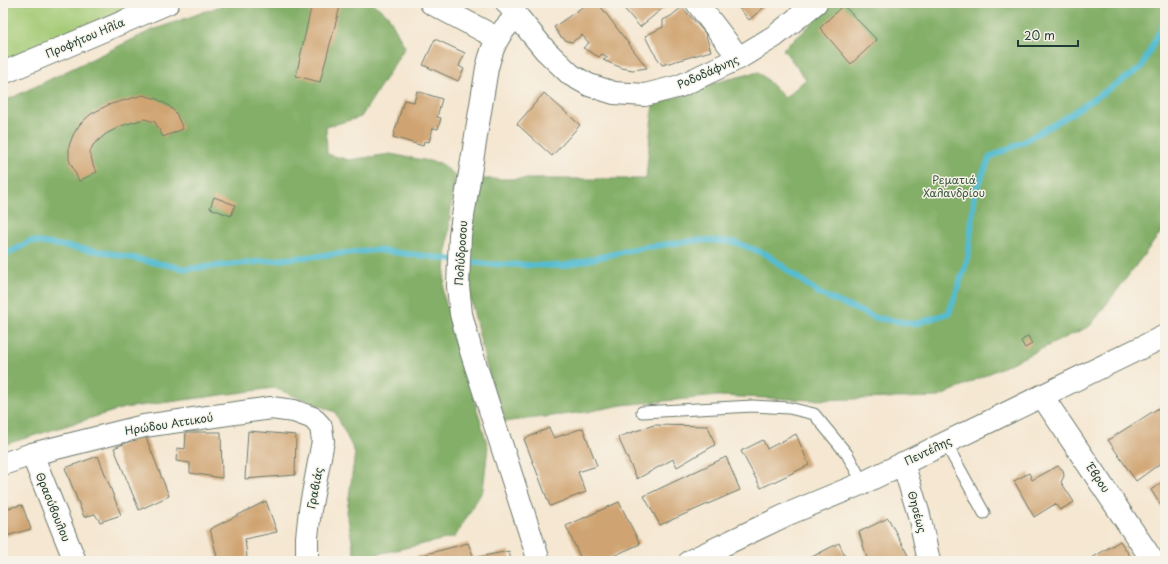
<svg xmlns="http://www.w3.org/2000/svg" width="1168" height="564" viewBox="0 0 1168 564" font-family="'Playpen Sans',sans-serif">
	<rect width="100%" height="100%" fill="#f7f3e8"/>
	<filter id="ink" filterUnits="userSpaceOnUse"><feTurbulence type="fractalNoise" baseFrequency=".025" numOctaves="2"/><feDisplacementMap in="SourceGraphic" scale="8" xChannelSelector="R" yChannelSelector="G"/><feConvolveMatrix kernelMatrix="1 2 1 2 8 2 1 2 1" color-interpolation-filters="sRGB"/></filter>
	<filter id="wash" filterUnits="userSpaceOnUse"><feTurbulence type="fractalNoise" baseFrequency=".012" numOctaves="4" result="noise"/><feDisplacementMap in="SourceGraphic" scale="16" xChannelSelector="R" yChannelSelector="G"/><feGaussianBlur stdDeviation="0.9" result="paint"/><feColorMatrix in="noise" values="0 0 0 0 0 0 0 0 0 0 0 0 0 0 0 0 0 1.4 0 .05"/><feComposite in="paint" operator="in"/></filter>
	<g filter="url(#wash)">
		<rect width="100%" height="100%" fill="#f5e7d1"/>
		<path fill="#a4cb76" stroke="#628455" d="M 3,3 L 117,3 L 127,14 L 3,63 Z"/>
		<g fill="#83af67" stroke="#51764e">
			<path d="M 229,3 L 372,3 L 388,15 L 405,47 L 361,117 L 326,127 L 327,154 L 349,160 L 390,154 L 440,163 L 455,175 L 450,217 L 443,294 L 488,447 L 483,490 L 455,537 L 355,559 L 347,512 L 355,453 L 335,412 L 274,388 L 124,408 L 3,445 L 3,102 L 150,31 Z"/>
			<path d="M 831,3 L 1165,3 L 1165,227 L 1090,326 L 939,397 L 811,400 L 719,396 L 622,405 L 586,412 L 502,422 L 485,360 L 470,296 L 469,257 L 478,179 L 646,179 L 653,104 L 684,95 L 717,82 L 759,72 L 785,98 L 806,79 L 783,49 L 801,34 Z"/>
		</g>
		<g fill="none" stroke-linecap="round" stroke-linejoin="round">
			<path stroke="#54bcd1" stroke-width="6" d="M 3,256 L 31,241 L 103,252 L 186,269 L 376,250 L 488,264 L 563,266 L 639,248 L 700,240 L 734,242 L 766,254 L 820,294 L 876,318 L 915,324 L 949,313 L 968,258 L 975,191 L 990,157 L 1023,142 L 1063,119 L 1141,68 L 1165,20"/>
		</g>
		<g id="blocks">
			<g fill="#d0a472">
				<path d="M 312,3 L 341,3 L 320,82 L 296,76 Z"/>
				<path d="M 588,3 L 598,3 L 647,68 L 633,70 L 622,68 L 603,60 L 608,57 L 602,54 L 599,57 L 583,48 L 589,43 L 582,35 L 572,42 L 567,41 L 560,36 L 554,27 Z"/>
				<path d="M 624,3 L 669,3 L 640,27 L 621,5 Z"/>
				<path d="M 735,3 L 769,3 L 749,20 Z"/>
				<path d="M 843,5 L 877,40 L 851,64 L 820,28 Z"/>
				<path d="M 682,7 L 705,33 L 711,51 L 662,65 L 652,50 L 645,36 L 663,27 L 663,20 L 671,16 Z"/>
				<path d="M 435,39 L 465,53 L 459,66 L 464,69 L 458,81 L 423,65 Z"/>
				<path d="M 417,91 L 442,99 L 437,117 L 441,118 L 438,129 L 433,128 L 429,142 L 424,141 L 423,146 L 393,137 L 404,100 L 414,102 Z"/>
				<path d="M 544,93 L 580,125 L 552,156 L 517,124 Z"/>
				<path d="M 143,95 L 157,99 L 169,106 L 176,113 L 183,129 L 163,137 L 155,122 L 144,119 L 121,126 L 106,134 L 93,145 L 90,152 L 93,165 L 97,172 L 79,181 L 69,160 L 69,146 L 73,135 L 80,124 L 91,114 L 108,105 Z"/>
				<path d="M 214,197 L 235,205 L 231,216 L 210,208 Z"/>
				<path d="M 1028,336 L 1032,344 L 1025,348 L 1021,341 Z"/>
				<path d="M 1165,404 L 1165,460 L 1136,481 L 1108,440 Z"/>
				<path d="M 654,425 L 708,426 L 715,445 L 677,467 L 673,459 L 637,479 L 618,437 Z"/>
				<path d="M 549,428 L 554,438 L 583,428 L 597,466 L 578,472 L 586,492 L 550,506 L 524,439 Z"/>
				<path d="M 248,431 L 296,435 L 295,475 L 245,479 Z"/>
				<path d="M 186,432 L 221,432 L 222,478 L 190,473 L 190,463 L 176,461 L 177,448 L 185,449 Z"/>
				<path d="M 796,434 L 809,465 L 761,488 L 741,451 L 763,440 L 767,449 Z"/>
				<path d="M 145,435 L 169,496 L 139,510 L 114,448 Z"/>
				<path d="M 98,456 L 121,515 L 100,522 L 95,514 L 84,517 L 65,468 Z"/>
				<path d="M 726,457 L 740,490 L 660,525 L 644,496 Z"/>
				<path d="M 1058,466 L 1063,470 L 1064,476 L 1061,482 L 1074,502 L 1060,510 L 1055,504 L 1034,517 L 1014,481 L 1029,473 L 1032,480 Z"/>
				<path d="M 1165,480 L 1165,512 L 1151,490 Z"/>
				<path d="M 3,485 L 8,508 L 22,505 L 31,529 L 3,537 Z"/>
				<path d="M 266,501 L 277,532 L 245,539 L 247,557 L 238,561 L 218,561 L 210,529 Z"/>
				<path d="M 619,502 L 640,544 L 602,561 L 582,561 L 566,526 Z"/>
				<path d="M 888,518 L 911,561 L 868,561 L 859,532 Z"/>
				<path d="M 1120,541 L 1133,561 L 1087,561 Z"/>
				<path d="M 468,543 L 474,558 L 509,551 L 511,561 L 400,561 Z"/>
				<path d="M 839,543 L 847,561 L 804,561 Z"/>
			</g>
		</g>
	</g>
	<g filter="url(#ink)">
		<use href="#blocks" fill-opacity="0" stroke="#6a786b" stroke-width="1"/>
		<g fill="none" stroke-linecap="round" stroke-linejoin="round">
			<g stroke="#6a786b" stroke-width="13">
				<g id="lane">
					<path d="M 642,412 L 753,406 L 789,408 L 814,414 L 847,454 L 863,483"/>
					<path d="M 945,442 L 984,513"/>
				</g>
			</g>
			<g stroke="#6a786b" stroke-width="24">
				<g id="street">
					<path d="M 431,3 L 497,38"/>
					<path d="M 697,3 L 739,58"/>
					<path d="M 517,16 L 545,50 L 571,75 L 589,85 L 614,93 L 645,95 L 680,86 L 739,58 L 775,36 L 816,3"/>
					<path d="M 3,73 L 168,3"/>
					<path d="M 1042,396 L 1153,561"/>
					<path d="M 32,454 L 75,561"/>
					<path d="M 3,464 L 32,454 L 144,426 L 271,408 L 294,411 L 313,418 L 321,427 L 323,441 L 310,510 L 307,537 L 307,561"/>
				</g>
			</g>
			<g stroke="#6a786b" stroke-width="24">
				<g id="secondary">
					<path d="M 507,3 L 517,16 C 499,32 493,44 487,68 L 460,235 L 458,286 L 461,314 L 471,351 L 539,561"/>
					<path d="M 903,463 L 919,515 L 929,561"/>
					<path d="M 690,561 L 788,514 L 863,483 L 1165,336"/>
				</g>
			</g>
			<use href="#lane" stroke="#fff" stroke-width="11"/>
			<use href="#street" stroke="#fff" stroke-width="22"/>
			<use href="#secondary" stroke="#fff" stroke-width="22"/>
		</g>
	</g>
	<g text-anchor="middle" stroke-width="3" stroke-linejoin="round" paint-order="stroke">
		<g font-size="11" fill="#1f3d34" stroke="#f7f3e8">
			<text transform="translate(85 38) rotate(-23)" y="4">Προφήτου Ηλία</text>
			<text transform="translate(708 72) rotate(-24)" y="4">Ροδοδάφνης</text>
			<text transform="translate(461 253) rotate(-86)" y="4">Πολύδροσου</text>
			<text transform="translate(169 424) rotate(-9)" y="4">Ηρώδου Αττικού</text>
			<text transform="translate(928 451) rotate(-26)" y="4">Πεντέλης</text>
			<text transform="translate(1098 478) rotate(56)" y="4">Έβρου</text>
			<text transform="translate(315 488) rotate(-79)" y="4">Γραβιάς</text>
			<text transform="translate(53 507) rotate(68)" y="4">Θρασύβουλου</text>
			<text transform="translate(917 512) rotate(75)" y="4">Θησέως</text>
		</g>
		<g font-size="11" fill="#3a5941" stroke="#f7f3e8">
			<text x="954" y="184">Ρεματιά<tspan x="954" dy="13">Χαλανδρίου</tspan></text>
		</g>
	</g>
	<rect width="1168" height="564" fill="none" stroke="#f7f3e8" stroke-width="16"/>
	<path d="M1018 40v6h60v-6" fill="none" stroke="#1f3d34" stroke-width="2"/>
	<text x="1024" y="40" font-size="12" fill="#1f3d34" stroke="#f7f3e8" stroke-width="3" paint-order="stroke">20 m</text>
</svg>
